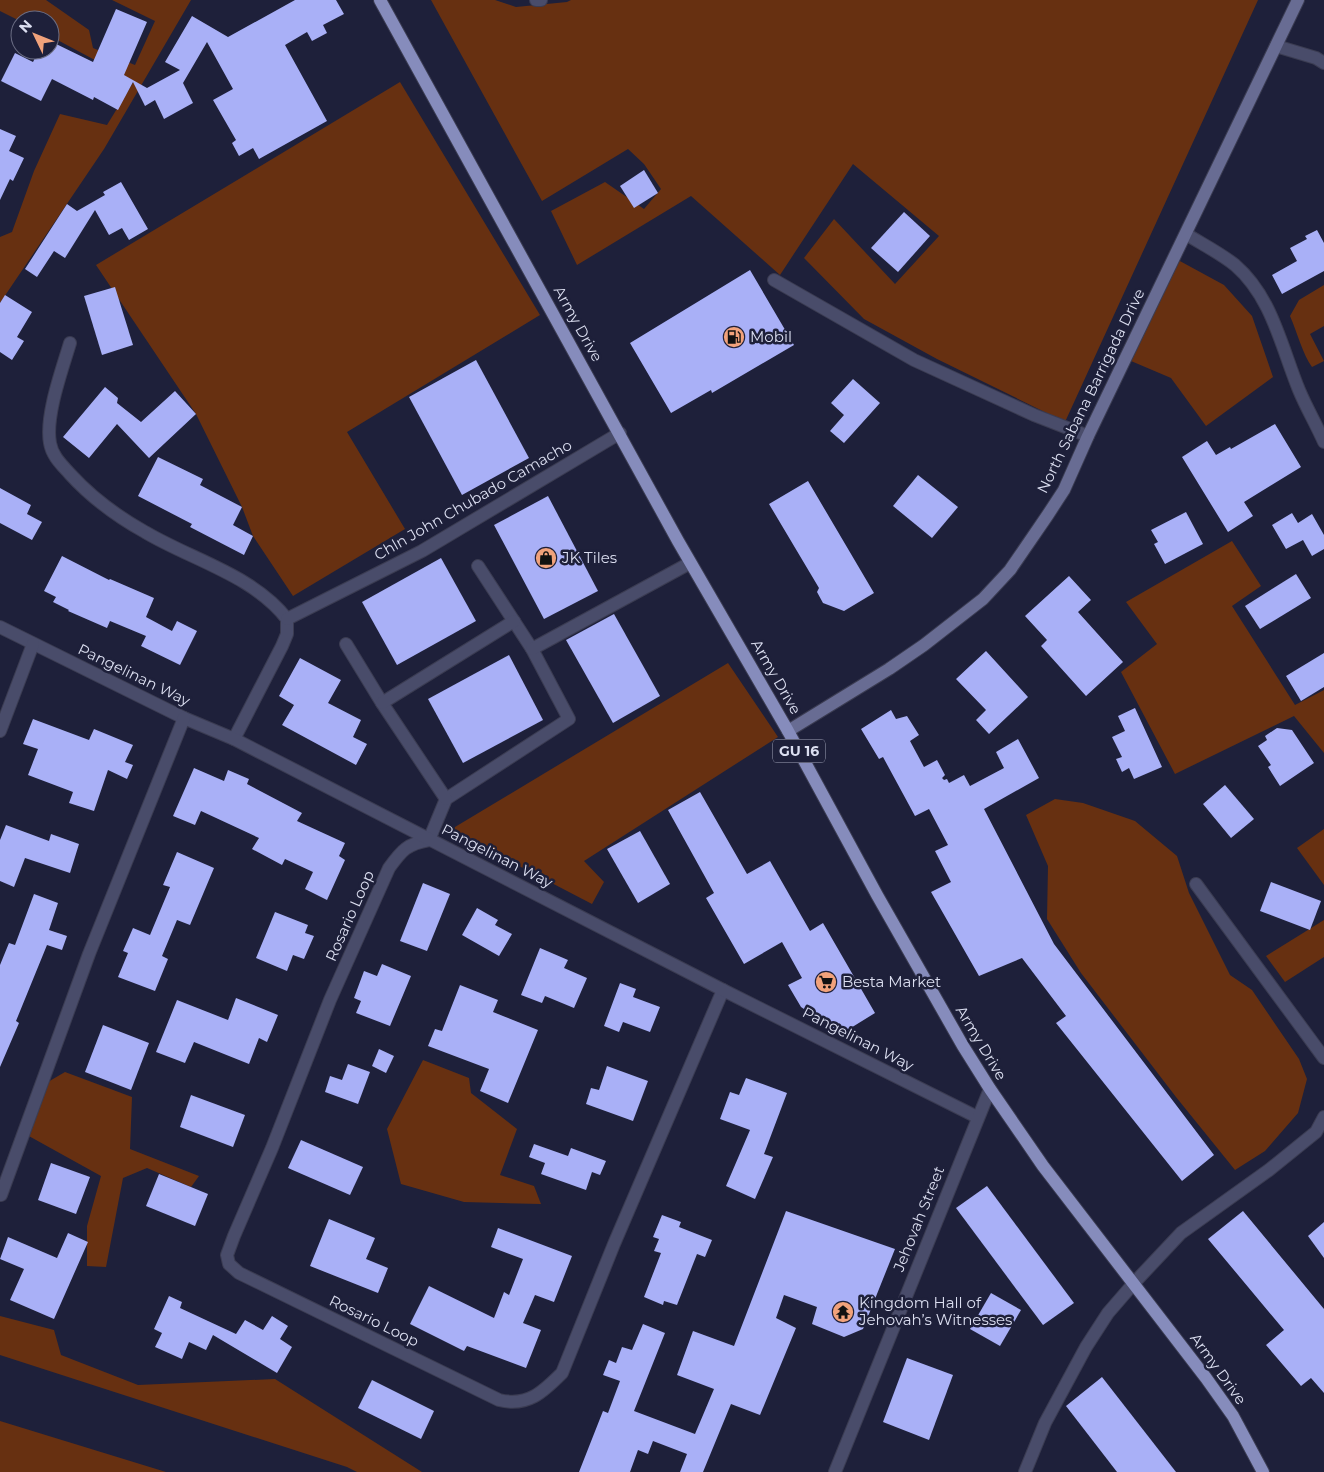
<svg xmlns="http://www.w3.org/2000/svg" width="1324" height="1472" viewBox="0 0 1324 1472" font-family="Montserrat,sans-serif">
	<rect width="100%" height="100%" fill="#1e203a"/>
	<g fill="#673011">
		<path d="M 0,0 L 46,0 L 89,30 L 93,48 L 135,65 L 155,21 L 112,0 L 191,0 L 104,149 L 0,303 L 0,237 L 12,232 L 34,171 L 60,114 L 107,125 L 134,81 L 50,36 L 50,20 L 20,21 L 0,11 Z"/>
		<path d="M 431,0 L 495,0 L 516,7 L 567,2 L 571,0 L 1258,0 L 1065,422 L 937,359 L 864,319 L 804,258 L 834,219 L 895,284 L 939,236 L 853,164 L 780,275 L 691,196 L 577,265 L 551,211 L 605,182 L 644,209 L 661,189 L 644,164 L 628,149 L 542,201 Z"/>
		<path d="M 400,82 L 540,315 L 347,432 L 405,529 L 293,596 L 253,536 L 242,507 L 196,414 L 96,265 Z"/>
		<path d="M 1178,260 L 1224,285 L 1252,316 L 1273,377 L 1206,426 L 1171,378 L 1131,361 Z"/>
		<path d="M 1324,285 L 1324,326 L 1310,334 L 1324,361 L 1312,367 C 1303,355 1297,332 1290,316 L 1299,300 Z"/>
		<path d="M 1232,541 L 1261,586 L 1232,606 L 1295,705 L 1324,690 L 1324,753 L 1294,716 L 1175,774 L 1121,672 L 1157,644 L 1126,602 Z"/>
		<path d="M 728,663 L 778,737 L 584,861 L 604,882 L 592,904 L 450,830 Z"/>
		<path d="M 1055,799 L 1083,803 L 1135,821 L 1177,856 L 1189,893 L 1230,975 L 1252,990 L 1299,1059 L 1307,1079 L 1298,1113 L 1265,1151 L 1235,1170 L 1176,1097 L 1081,973 L 1047,919 L 1048,866 L 1026,815 Z"/>
		<path d="M 1324,829 L 1324,885 L 1297,848 Z"/>
		<path d="M 1324,920 L 1324,957 L 1285,982 L 1266,956 Z"/>
		<path d="M 423,1060 L 469,1078 L 471,1093 L 517,1129 L 500,1175 L 534,1186 L 541,1204 L 464,1202 L 401,1184 L 387,1129 Z"/>
		<path d="M 65,1072 L 132,1097 L 130,1149 L 199,1176 L 191,1187 L 147,1168 L 123,1178 L 106,1267 L 87,1266 L 87,1226 L 101,1176 L 27,1135 L 41,1086 Z"/>
		<path d="M 0,1316 L 54,1330 L 61,1355 L 138,1385 L 275,1379 L 422,1472 L 357,1472 L 347,1467 L 0,1355 Z"/>
		<path d="M 0,1421 L 166,1472 L 0,1472 Z"/>
	</g>
	<g fill="#a9b0f7">
		<path d="M 295,0 L 336,0 L 344,14 L 323,25 L 327,33 L 312,41 L 307,32 L 285,45 L 327,121 L 259,159 L 253,148 L 239,156 L 232,143 L 236,140 L 213,100 L 233,89 L 207,42 L 183,83 L 193,103 L 164,119 L 155,100 L 145,106 L 133,82 L 118,110 L 94,97 L 93,100 L 52,79 L 41,101 L 1,81 L 15,53 L 33,62 L 39,50 L 50,50 L 50,41 L 93,62 L 116,9 L 147,22 L 124,75 L 147,88 L 180,70 L 165,62 L 192,16 L 228,37 Z"/>
		<path d="M 0,129 L 16,136 L 9,151 L 24,158 L 13,181 L 10,179 L 0,200 Z"/>
		<path d="M 644,170 L 658,193 L 634,208 L 620,186 Z"/>
		<path d="M 121,182 L 148,229 L 129,240 L 122,228 L 109,235 L 95,210 L 65,258 L 54,251 L 37,277 L 25,269 L 67,204 L 77,211 L 105,195 L 103,192 Z"/>
		<path d="M 904,212 L 930,236 L 898,272 L 871,248 Z"/>
		<path d="M 1317,230 L 1324,243 L 1324,271 L 1282,294 L 1272,275 L 1297,261 L 1290,248 L 1307,239 L 1305,236 Z"/>
		<path d="M 750,270 L 794,345 L 712,393 L 711,390 L 671,413 L 630,343 Z"/>
		<path d="M 115,287 L 133,345 L 102,355 L 84,296 Z"/>
		<path d="M 5,295 L 32,312 L 17,337 L 24,341 L 12,360 L 0,352 L 0,303 Z"/>
		<path d="M 476,360 L 529,458 L 462,495 L 409,397 Z"/>
		<path d="M 853,379 L 880,403 L 844,443 L 830,431 L 844,415 L 831,403 Z"/>
		<path d="M 105,387 L 118,398 L 117,403 L 141,422 L 175,391 L 196,414 L 149,458 L 117,424 L 89,458 L 63,437 Z"/>
		<path d="M 1275,424 L 1301,467 L 1244,502 L 1253,516 L 1228,532 L 1182,457 L 1207,441 L 1216,455 L 1230,447 L 1231,449 Z"/>
		<path d="M 158,457 L 203,479 L 200,485 L 242,507 L 233,525 L 253,536 L 244,555 L 190,527 L 192,524 L 138,496 Z"/>
		<path d="M 918,475 L 958,507 L 932,538 L 893,506 Z"/>
		<path d="M 808,481 L 874,593 L 844,611 L 823,603 L 817,592 L 819,588 L 769,504 Z"/>
		<path d="M 0,488 L 31,505 L 27,514 L 42,522 L 32,540 L 0,523 Z"/>
		<path d="M 548,496 L 598,591 L 544,619 L 494,525 Z"/>
		<path d="M 1186,512 L 1203,544 L 1165,564 L 1154,544 L 1158,542 L 1151,530 Z"/>
		<path d="M 1292,513 L 1298,523 L 1312,514 L 1324,535 L 1324,549 L 1312,556 L 1303,540 L 1286,549 L 1272,525 Z"/>
		<path d="M 62,556 L 109,580 L 110,579 L 154,598 L 146,617 L 172,631 L 177,621 L 197,631 L 180,665 L 141,646 L 146,636 L 110,621 L 107,628 L 68,611 L 69,610 L 53,602 L 56,597 L 44,591 Z"/>
		<path d="M 441,558 L 476,621 L 397,665 L 362,602 Z"/>
		<path d="M 1296,574 L 1311,598 L 1260,629 L 1245,606 Z"/>
		<path d="M 1069,576 L 1091,600 L 1078,612 L 1123,662 L 1086,696 L 1041,646 L 1047,640 L 1025,616 Z"/>
		<path d="M 614,614 L 660,696 L 613,723 L 566,640 Z"/>
		<path d="M 986,651 L 1028,697 L 989,734 L 976,720 L 986,710 L 956,679 Z"/>
		<path d="M 1324,653 L 1324,687 L 1301,701 L 1286,676 Z"/>
		<path d="M 509,655 L 543,720 L 463,763 L 428,699 Z"/>
		<path d="M 300,658 L 341,680 L 328,703 L 361,720 L 353,737 L 367,744 L 356,765 L 282,725 L 294,705 L 279,696 Z"/>
		<path d="M 1135,708 L 1162,767 L 1134,779 L 1129,768 L 1122,772 L 1116,759 L 1122,757 L 1112,737 L 1125,731 L 1118,716 Z"/>
		<path d="M 891,710 L 896,719 L 907,716 L 919,735 L 910,741 L 924,767 L 937,760 L 945,775 L 942,778 L 944,780 L 947,779 L 949,783 L 964,775 L 970,786 L 1004,768 L 996,752 L 1018,739 L 1039,778 L 984,809 L 1054,944 L 1214,1155 L 1182,1181 L 1056,1023 L 1066,1016 L 1022,958 L 979,976 L 931,892 L 951,882 L 935,851 L 948,845 L 929,809 L 915,816 L 883,757 L 879,759 L 861,729 Z"/>
		<path d="M 33,719 L 89,740 L 94,729 L 133,745 L 125,762 L 133,765 L 127,779 L 108,770 L 94,811 L 69,803 L 73,792 L 28,775 L 38,749 L 23,744 Z"/>
		<path d="M 1277,728 L 1292,730 L 1314,763 L 1280,786 L 1268,767 L 1271,765 L 1258,746 L 1267,740 L 1265,736 Z"/>
		<path d="M 194,768 L 224,781 L 228,770 L 249,779 L 247,784 L 302,813 L 297,821 L 345,843 L 339,856 L 345,860 L 327,900 L 305,889 L 313,872 L 285,859 L 282,865 L 252,849 L 259,838 L 201,811 L 195,825 L 173,816 Z"/>
		<path d="M 1225,785 L 1254,819 L 1231,838 L 1203,804 Z"/>
		<path d="M 700,792 L 747,874 L 770,861 L 810,931 L 823,923 L 875,1013 L 841,1034 L 801,1007 L 788,985 L 802,978 L 782,942 L 744,964 L 706,898 L 714,893 L 668,810 Z"/>
		<path d="M 6,825 L 49,841 L 51,834 L 79,844 L 70,873 L 25,858 L 14,887 L 0,881 L 0,840 Z"/>
		<path d="M 640,831 L 670,884 L 638,903 L 607,849 Z"/>
		<path d="M 177,852 L 214,868 L 190,925 L 177,920 L 162,956 L 168,959 L 155,991 L 118,977 L 128,953 L 123,951 L 133,928 L 150,935 L 170,887 L 163,885 Z"/>
		<path d="M 1271,882 L 1321,901 L 1310,930 L 1260,911 Z"/>
		<path d="M 423,883 L 450,894 L 427,951 L 400,941 Z"/>
		<path d="M 34,894 L 58,903 L 49,930 L 67,936 L 62,950 L 47,945 L 16,1021 L 19,1023 L 0,1067 L 0,965 L 9,943 L 15,945 Z"/>
		<path d="M 477,908 L 498,920 L 495,925 L 512,934 L 499,956 L 462,935 Z"/>
		<path d="M 275,912 L 308,925 L 305,933 L 314,936 L 304,959 L 293,955 L 287,971 L 256,958 Z"/>
		<path d="M 540,948 L 568,960 L 564,968 L 587,978 L 574,1008 L 545,996 L 542,1003 L 521,995 Z"/>
		<path d="M 382,964 L 411,976 L 390,1026 L 356,1013 L 361,1001 L 354,998 L 364,971 L 377,976 Z"/>
		<path d="M 620,983 L 636,989 L 633,997 L 660,1007 L 650,1032 L 623,1022 L 619,1032 L 604,1026 Z"/>
		<path d="M 460,985 L 498,1000 L 493,1012 L 538,1030 L 508,1103 L 480,1091 L 489,1069 L 428,1046 L 435,1029 L 442,1031 Z"/>
		<path d="M 236,998 L 278,1015 L 267,1042 L 259,1038 L 249,1064 L 194,1042 L 185,1063 L 156,1052 L 177,1000 L 228,1020 Z"/>
		<path d="M 103,1025 L 149,1043 L 131,1090 L 85,1072 Z"/>
		<path d="M 379,1049 L 394,1056 L 386,1073 L 372,1066 Z"/>
		<path d="M 348,1064 L 370,1072 L 358,1104 L 325,1092 L 330,1076 L 342,1080 Z"/>
		<path d="M 607,1066 L 648,1081 L 633,1121 L 586,1104 L 591,1088 L 599,1090 Z"/>
		<path d="M 746,1078 L 787,1093 L 764,1154 L 773,1157 L 755,1199 L 726,1186 L 750,1130 L 720,1119 L 730,1092 L 739,1095 Z"/>
		<path d="M 191,1095 L 245,1115 L 233,1147 L 180,1127 Z"/>
		<path d="M 301,1140 L 363,1167 L 350,1195 L 288,1168 Z"/>
		<path d="M 534,1144 L 568,1156 L 571,1148 L 606,1161 L 600,1175 L 592,1172 L 586,1190 L 541,1174 L 545,1163 L 529,1157 Z"/>
		<path d="M 51,1163 L 90,1177 L 76,1214 L 38,1200 Z"/>
		<path d="M 159,1174 L 208,1194 L 195,1226 L 146,1206 Z"/>
		<path d="M 987,1186 L 1074,1303 L 1043,1325 L 956,1208 Z"/>
		<path d="M 786,1211 L 895,1249 L 863,1329 L 844,1337 L 812,1324 L 817,1307 L 784,1295 L 776,1318 L 796,1328 L 760,1415 L 731,1404 L 703,1472 L 680,1472 L 687,1454 L 653,1441 L 648,1454 L 638,1450 L 630,1472 L 579,1472 L 603,1411 L 608,1413 L 620,1381 L 603,1375 L 609,1360 L 616,1363 L 622,1347 L 632,1350 L 643,1324 L 665,1333 L 634,1411 L 695,1434 L 714,1389 L 677,1375 L 693,1331 L 734,1346 Z"/>
		<path d="M 1243,1211 L 1324,1309 L 1324,1393 L 1311,1378 L 1301,1386 L 1266,1345 L 1284,1330 L 1208,1239 Z"/>
		<path d="M 662,1215 L 681,1222 L 679,1227 L 712,1240 L 705,1257 L 697,1254 L 677,1305 L 664,1301 L 663,1305 L 644,1297 L 661,1253 L 654,1251 L 659,1239 L 653,1237 Z"/>
		<path d="M 329,1219 L 375,1238 L 366,1259 L 388,1268 L 378,1293 L 310,1266 Z"/>
		<path d="M 1324,1222 L 1324,1258 L 1308,1236 Z"/>
		<path d="M 498,1228 L 572,1256 L 554,1302 L 535,1295 L 523,1323 L 541,1330 L 526,1368 L 467,1346 L 464,1351 L 410,1324 L 429,1286 L 494,1318 L 504,1292 L 509,1295 L 523,1259 L 491,1247 Z"/>
		<path d="M 68,1233 L 88,1242 L 54,1319 L 10,1300 L 24,1269 L 0,1259 L 8,1237 L 57,1258 Z"/>
		<path d="M 991,1293 L 1021,1310 L 1000,1346 L 970,1329 Z"/>
		<path d="M 169,1296 L 182,1302 L 180,1308 L 236,1334 L 245,1320 L 263,1330 L 272,1316 L 288,1326 L 280,1339 L 292,1347 L 277,1373 L 213,1335 L 206,1350 L 189,1342 L 182,1359 L 155,1347 L 162,1333 L 154,1329 Z"/>
		<path d="M 907,1358 L 953,1375 L 929,1440 L 883,1422 Z"/>
		<path d="M 1102,1377 L 1176,1472 L 1117,1472 L 1066,1406 Z"/>
		<path d="M 372,1380 L 434,1411 L 421,1439 L 358,1408 Z"/>
	</g>
	<g fill="none" stroke-linecap="round" stroke-linejoin="round">
		<g stroke="#3b3c52" stroke-width="14">
			<g id="street">
				<path d="M 536,0 L 541,0"/>
				<path d="M 1276,46 L 1316,58 L 1324,63"/>
				<path d="M 1186,234 C 1202,244 1220,253 1235,265 C 1272,297 1281,346 1299,390 C 1306,407 1316,424 1324,442"/>
				<path d="M 774,280 L 914,360 L 1034,415 L 1088,436"/>
				<path d="M 70,343 C 62,370 45,416 50,443 C 52,456 62,465 70,474 C 91,497 118,517 145,532 C 192,560 253,575 287,619 L 287,634 L 282,646 L 234,739"/>
				<path d="M 478,566 L 532,649 L 569,719 L 446,799 L 429,840 C 407,844 402,850 389,868 L 330,1000 L 272,1148 L 234,1236 L 227,1255 L 229,1264 L 239,1273 L 499,1400 C 528,1407 543,1392 562,1373 L 614,1244 L 723,990"/>
				<path d="M 287,619 L 422,551 L 620,433"/>
				<path d="M 0,627 L 184,718 L 234,739 L 723,990 L 977,1117"/>
				<path d="M 346,644 L 382,703 L 446,799"/>
				<path d="M 532,649 L 690,563"/>
				<path d="M 382,703 L 514,621"/>
				<path d="M 0,731 L 33,644"/>
				<path d="M 1196,884 L 1324,1058"/>
				<path d="M 1,1195 L 89,954 L 184,718"/>
				<path d="M 835,1472 L 990,1089"/>
				<path d="M 1025,1472 L 1045,1423 L 1086,1347 L 1108,1313 L 1134,1283 L 1181,1233 L 1269,1170 L 1316,1132 L 1324,1117"/>
			</g>
		</g>
		<g stroke="#3b3c52" stroke-width="14">
			<path id="secondary" d="M 788,731 L 889,669 L 924,645 L 983,599 L 1010,570 L 1047,516 L 1064,490 L 1088,436 L 1298,0"/>
		</g>
		<g stroke="#3b3c52" stroke-width="14">
			<path id="primary" d="M 380,0 L 678,541 L 788,731 L 877,895 L 963,1046 L 990,1089 L 1043,1166 L 1206,1378 L 1233,1416 L 1263,1472"/>
		</g>
		<use href="#street" stroke="#494c6a" stroke-width="12"/>
		<use href="#secondary" stroke="#686c93" stroke-width="12"/>
		<use href="#primary" stroke="#868cbc" stroke-width="12"/>
	</g>
	<defs>
		<g id="fuel-disc" transform="scale(1.125)"><circle r="9.5" fill="#f1a27b" stroke="#1e203a"/><path d="M-5.5-6h7V0h2V4h1.3V-2.5L3-4.5l.8-.8L6-3V5H2.5V1h-1V6h-7ZM-4.2-4.7v3.2H.2V-4.7Z" fill="#111"/></g>
		<g id="shop-disc" transform="scale(1.125)"><circle r="9.5" fill="#f1a27b" stroke="#1e203a"/><path d="M-5-2.5h2.3a2.7 3.5 0 0 1 5.4 0H5L5.5 6h-11ZM-1.5-2.5h3a1.5 2.3 0 0 0-3 0Z" fill="#111"/></g>
		<g id="supermarket-disc" transform="scale(1.125)"><circle r="9.5" fill="#f1a27b" stroke="#1e203a"/><path d="M-6-5.5h2.5l.6 2H6L4.5 2H-2.5L-4.4-4H-6ZM-1.5 3.2a1.3 1.3 0 1 0 .1 0ZM3 3.2a1.3 1.3 0 1 0 .1 0Z" fill="#111"/></g>
		<g id="temple-disc" transform="scale(1.125)"><circle r="9.5" fill="#f1a27b" stroke="#1e203a"/><path d="M0-6L5-2H3V0L6.5 2.5H4V6H1.5V3h-3V6H-4V2.5H-6.5L-3 0V-2H-5Z" fill="#111"/></g>
	</defs>
	<g fill-rule="evenodd">
		<use href="#fuel-disc" x="734" y="337"/>
		<use href="#shop-disc" x="546" y="558"/>
		<use href="#supermarket-disc" x="826" y="982"/>
		<use href="#temple-disc" x="843" y="1312"/>
	</g>
	<g text-anchor="middle" stroke-width="5" stroke-linejoin="round" paint-order="stroke">
		<rect fill="#1e203a" stroke="#a2a5b9" stroke-width="1" x="773" y="739.5" width="52" height="23" rx="4"/>
		<g font-size="14" font-weight="bold" fill="#dbdef0">
			<text x="799" y="756">GU 16</text>
		</g>
		<g font-size="15" fill="#dbdef0" stroke="#1e203a">
			<text transform="translate(578 324) rotate(61)" y="5">Army Drive</text>
			<text transform="translate(1091 391) rotate(-64)" y="5">North Sabana Barrigada Drive</text>
			<text transform="translate(473 500) rotate(-30)" y="5">Chln John Chubado Camacho</text>
			<text transform="translate(134 675) rotate(26)" y="5">Pangelinan Way</text>
			<text transform="translate(776 677) rotate(60)" y="5">Army Drive</text>
			<text transform="translate(497 856) rotate(27)" y="5">Pangelinan Way</text>
			<text transform="translate(350 916) rotate(-66)" y="5">Rosario Loop</text>
			<text transform="translate(858 1039) rotate(27)" y="5">Pangelinan Way</text>
			<text transform="translate(981 1043) rotate(59)" y="5">Army Drive</text>
			<text transform="translate(919 1219) rotate(-68)" y="5">Jehovah Street</text>
			<text transform="translate(374 1321) rotate(26)" y="5">Rosario Loop</text>
			<text transform="translate(1218 1369) rotate(54)" y="5">Army Drive</text>
		</g>
		<g font-size="15" fill="#dbdef0" stroke="#1e203a" text-anchor="start">
			<text x="750" y="342">Mobil</text>
			<text x="562" y="563">JK Tiles</text>
			<text x="842" y="987">Besta Market</text>
			<text x="859" y="1308">Kingdom Hall of<tspan x="859" dy="17">Jehovah’s Witnesses</tspan></text>
		</g>
	</g>
	<g transform="translate(35 35) rotate(313)"><circle r="24" fill="#1e203a" stroke="#6a6c83"/>
	<path d="M0-4L9 19L0 12L-9 19Z" fill="#f1a27b"/>
	<text y="-8" font-size="14" font-weight="bold" text-anchor="middle" fill="#dbdef0">N</text>
	</g>
</svg>
